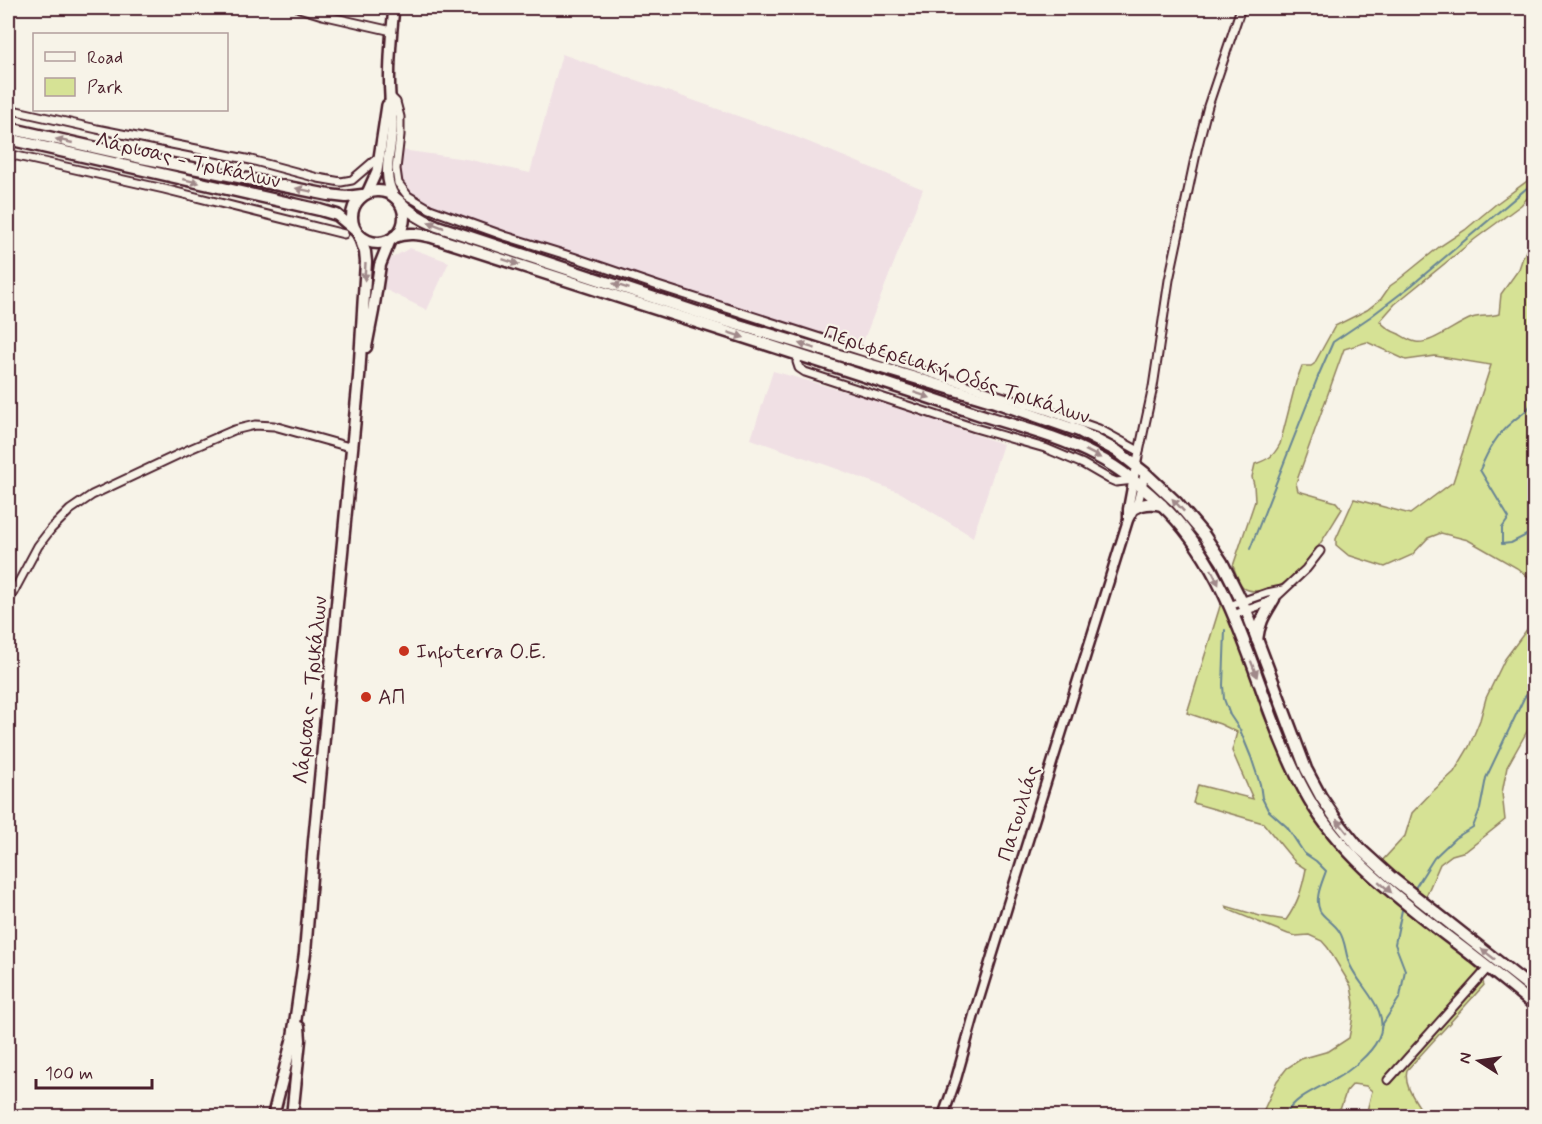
<svg xmlns="http://www.w3.org/2000/svg" width="1542" height="1124" viewBox="0 0 1542 1124" font-family="Mynerve,sans-serif">
	<rect width="100%" height="100%" fill="#f7f3e8"/>
	<filter id="ink" filterUnits="userSpaceOnUse"><feTurbulence type="fractalNoise" baseFrequency=".0167" numOctaves="2"/><feDisplacementMap in="SourceGraphic" scale="12" xChannelSelector="R" yChannelSelector="G"/><feConvolveMatrix kernelMatrix="1 2 1 2 8 2 1 2 1" color-interpolation-filters="sRGB"/></filter>
	<g filter="url(#ink)">
		<g fill="#f0e0e4">
			<path d="M 562,54 L 789,134 L 923,189 L 861,347 L 484,226 L 432,207 L 410,194 L 400,182 L 398,176 L 401,150 L 466,159 L 530,173 Z"/>
			<path d="M 410,248 L 449,262 L 427,310 L 384,289 L 388,260 Z"/>
			<path d="M 773,371 L 858,395 L 1003,444 L 973,537 L 901,493 L 832,467 L 751,439 Z"/>
		</g>
		<g fill="#d6e295" stroke="#908060" stroke-width="1.5">
			<path d="M 1534,176 L 1534,191 L 1521,205 L 1475,239 L 1395,304 L 1380,321 C 1385,328 1391,331 1399,334 C 1404,337 1410,341 1416,342 C 1431,345 1457,323 1472,318 C 1481,315 1490,317 1499,314 L 1501,294 L 1519,269 L 1523,257 L 1534,235 L 1534,587 L 1534,582 L 1517,568 L 1468,540 L 1441,533 L 1428,538 L 1412,555 L 1385,567 L 1348,555 L 1336,545 L 1336,539 L 1354,499 L 1410,514 L 1453,482 L 1491,365 L 1435,356 L 1406,360 L 1367,342 L 1344,349 L 1296,483 L 1298,491 L 1336,502 L 1342,509 C 1324,537 1295,594 1257,591 C 1252,591 1247,591 1243,587 C 1238,582 1236,573 1233,566 L 1255,501 L 1254,485 L 1252,477 L 1255,464 C 1269,459 1273,457 1280,444 L 1296,382 L 1302,366 L 1311,366 L 1314,364 L 1335,326 L 1367,310 L 1381,299 L 1390,286 L 1397,281 L 1439,247 L 1465,230 L 1496,204 Z"/>
			<path d="M 1221,603 L 1234,628 L 1263,714 L 1279,751 L 1298,790 L 1325,833 L 1348,860 L 1378,889 L 1418,919 L 1478,969 L 1484,985 L 1407,1070 C 1403,1087 1417,1102 1425,1116 L 1362,1116 L 1367,1111 L 1372,1091 L 1366,1086 L 1353,1084 L 1346,1092 L 1341,1107 L 1332,1116 L 1261,1116 L 1277,1081 L 1287,1068 L 1301,1059 L 1329,1051 L 1349,1038 L 1352,1022 L 1354,1003 L 1351,986 L 1328,948 L 1322,941 L 1309,935 L 1296,936 L 1288,934 L 1229,910 L 1226,906 L 1260,916 L 1286,920 C 1298,903 1302,889 1306,869 L 1295,862 L 1263,823 L 1193,803 L 1198,785 L 1253,799 L 1232,751 L 1237,732 L 1220,724 L 1187,713 Z"/>
			<path d="M 1534,613 L 1534,719 L 1507,767 L 1502,793 L 1505,820 L 1466,851 L 1452,855 L 1440,864 L 1426,896 L 1381,862 L 1405,836 L 1412,813 L 1432,792 L 1454,772 L 1469,747 L 1480,720 L 1486,698 L 1505,659 L 1528,628 Z"/>
		</g>
		<g fill="none" stroke-linecap="round" stroke-linejoin="round">
			<g stroke="#678494" stroke-width="2">
				<path d="M 1534,393 C 1531,412 1524,411 1512,422 C 1496,435 1487,452 1480,470 L 1509,518 L 1502,528 L 1502,544 L 1511,543 L 1534,531"/>
				<path d="M 1250,549 L 1319,374 L 1333,342 L 1370,317 L 1412,285 L 1534,182"/>
				<path d="M 1225,630 L 1223,685 L 1224,699 L 1230,715 L 1240,730 L 1251,757 L 1260,784 L 1262,798 L 1268,810 L 1287,827 L 1304,853 L 1316,861 L 1326,871 C 1322,883 1314,898 1320,911 C 1324,918 1334,923 1339,931 C 1346,941 1345,954 1350,965 C 1361,989 1392,1011 1378,1039 C 1371,1054 1350,1071 1335,1079 C 1317,1089 1294,1097 1285,1116"/>
				<path d="M 1415,888 L 1434,858 L 1455,838 L 1473,827 L 1480,809 L 1486,778 L 1524,698 L 1534,685"/>
				<path d="M 1382,1025 L 1400,997 L 1405,970 L 1395,944 L 1402,910"/>
			</g>
			<g stroke="#4a1f2b" stroke-width="11">
				<g id="minor">
					<path d="M 299,8 L 322,15 L 392,31"/>
					<path d="M 390,96 L 396,102 L 400,117 L 400,135 L 396,169 L 398,183 L 408,196 L 430,209 L 505,236 L 573,257 L 658,286 L 1048,411 L 1099,429 L 1139,451"/>
					<path d="M 8,109 L 97,129 L 251,160 L 318,178 L 341,182 L 352,180 L 380,156"/>
					<path d="M 8,154 L 164,189 L 344,234"/>
					<path d="M 799,355 L 797,362 L 799,368 L 805,372 L 975,428 L 1045,448 L 1083,464 L 1109,479 L 1116,482 L 1134,480"/>
					<path d="M 1136,466 L 1153,387 L 1169,280 L 1197,149 L 1208,106 L 1241,8"/>
					<path d="M 8,602 L 38,546 L 51,529 L 70,510 L 92,495 L 190,449 L 234,430 L 255,425 L 274,426 L 353,448"/>
					<path d="M 1229,606 L 1267,593 L 1282,590"/>
					<path d="M 1233,615 L 1264,604 L 1274,599 L 1306,569 L 1320,551"/>
					<path d="M 1388,1080 L 1488,968"/>
				</g>
			</g>
			<g stroke="#4a1f2b" stroke-width="13">
				<g id="tertiary">
					<path d="M 1128,519 L 1128,509 L 1136,466"/>
					<path d="M 943,1116 L 956,1079 L 974,1015 L 1008,904 L 1128,520 L 1138,501 L 1145,473"/>
				</g>
			</g>
			<g stroke="#4a1f2b" stroke-width="14">
				<g id="secondary">
					<path d="M 367,193 L 377,171 L 387,105"/>
					<path d="M 394,196 C 380,173 393,148 392,123 C 392,114 390,105 390,96 C 388,66 391,36 394,8"/>
				</g>
			</g>
			<g stroke="#4a1f2b" stroke-width="15">
				<g id="primary">
					<path d="M 8,128 L 142,158 L 329,195 L 346,197 L 362,195"/>
					<path d="M 8,139 L 320,210 L 337,215 L 355,230"/>
					<circle cx="378" cy="217" r="26"/>
					<path d="M 398,200 C 409,212 422,220 437,226 L 709,316 L 995,402 L 1079,431 L 1117,451 L 1145,473 L 1177,503 L 1204,535 L 1222,562 L 1246,610 L 1306,769 L 1321,797 L 1338,822 L 1359,848 L 1392,878 L 1534,990"/>
					<path d="M 394,237 C 407,232 419,234 432,237 C 555,276 677,316 799,355 C 858,374 917,393 975,413 C 1015,426 1059,436 1096,456 C 1123,470 1148,491 1169,512 C 1245,591 1256,707 1309,799 C 1340,853 1391,892 1439,930 C 1471,954 1503,979 1534,1005"/>
					<path d="M 366,347 L 373,311 L 380,265 L 390,240"/>
					<path d="M 1135,508 C 1143,503 1153,503 1162,505"/>
					<path d="M 1257,640 C 1259,622 1265,614 1274,599"/>
					<path d="M 273,1116 L 293,1037 L 305,953 L 314,841 L 359,377 L 366,262 L 365,252 L 359,235"/>
					<path d="M 292,1116 L 300,1040 L 299,1027"/>
				</g>
			</g>
			<use href="#minor" stroke="#f7f3e8" stroke-width="7"/>
			<use href="#tertiary" stroke="#f7f3e8" stroke-width="8"/>
			<use href="#secondary" stroke="#f7f3e8" stroke-width="9"/>
			<use href="#primary" stroke="#f7f3e8" stroke-width="10"/>
		</g>
		<defs><path id="oneway-solid" d="M-6-.8H1V-3.2L6.5 0L1 3.2V.8H-6Z" transform="scale(1.5)"/></defs>
		<g fill="#a0898a">
			<use href="#oneway-solid" transform="translate(64 141) rotate(-167)"/>
			<use href="#oneway-solid" transform="translate(191 181) rotate(14)"/>
			<use href="#oneway-solid" transform="translate(304 190) rotate(-168)"/>
			<use href="#oneway-solid" transform="translate(436 225) rotate(-159)"/>
			<use href="#oneway-solid" transform="translate(511 262) rotate(18)"/>
			<use href="#oneway-solid" transform="translate(365 272) rotate(93)"/>
			<use href="#oneway-solid" transform="translate(621 286) rotate(-162)"/>
			<use href="#oneway-solid" transform="translate(736 335) rotate(18)"/>
			<use href="#oneway-solid" transform="translate(807 346) rotate(-163)"/>
			<use href="#oneway-solid" transform="translate(922 395) rotate(19)"/>
			<use href="#oneway-solid" transform="translate(1093 454) rotate(27)"/>
			<use href="#oneway-solid" transform="translate(1178 505) rotate(-133)"/>
			<use href="#oneway-solid" transform="translate(1215 577) rotate(64)"/>
			<use href="#oneway-solid" transform="translate(1254 669) rotate(69)"/>
			<use href="#oneway-solid" transform="translate(1342 826) rotate(-129)"/>
			<use href="#oneway-solid" transform="translate(1385 887) rotate(41)"/>
			<use href="#oneway-solid" transform="translate(1488 954) rotate(-142)"/>
		</g>
	</g>
	<g fill="#c8321e" stroke="#f7f3e8" stroke-width="2">
		<circle cx="404" cy="651" r="6"/>
		<circle cx="366" cy="697" r="6"/>
	</g>
	<g text-anchor="middle" stroke-width="4.5" stroke-linejoin="round" paint-order="stroke">
		<g font-size="21" fill="#4a1f2b" stroke="#f7f3e8">
			<text transform="translate(188 160) rotate(13)" y="7">Λάρισας - Τρικάλων</text>
			<text transform="translate(957 374) rotate(18)" y="7">Περιφερειακή Οδός Τρικάλων</text>
			<text transform="translate(310 690) rotate(-84)" y="7">Λάρισας - Τρικάλων</text>
			<text transform="translate(1018 813) rotate(-73)" y="7">Πατουλιάς</text>
		</g>
		<g font-size="21" fill="#4a1f2b" stroke="#f7f3e8" text-anchor="start">
			<text x="416" y="658">Infoterra Ο.Ε.</text>
			<text x="378" y="704">ΑΠ</text>
		</g>
	</g>
	<rect width="1542" height="1124" fill="none" stroke="#f7f3e8" stroke-width="30"/>
	<rect x="15" y="15" width="1512" height="1094" fill="none" stroke="#4a1f2b" stroke-width="2" filter="url(#ink)"/>
	<rect x="33" y="33" width="195" height="78" fill="#f7f3e8" stroke="#b29e9c" stroke-width="1.5"/>
	<rect x="45" y="52" width="30" height="9" fill="#f7f3e8" stroke="#b29e9c" stroke-width="1.5"/>
	<text x="87" y="63" font-size="18" fill="#4a1f2b">Road</text>
	<rect x="45" y="78" width="30" height="18" fill="#d6e295" stroke="#b29e9c" stroke-width="1.5"/>
	<text x="87" y="93" font-size="18" fill="#4a1f2b">Park</text>
	<g transform="translate(1479 1061) rotate(282)" stroke="#f7f3e8" stroke-width="4.5" paint-order="stroke">
	<path d="M0-4.5L10 22L0 15L-10 22Z" fill="#4a1f2b"/>
	<text y="-9" font-size="16" font-weight="bold" text-anchor="middle" fill="#4a1f2b">N</text>
	</g>
	<path d="M36 1079v9h116v-9" fill="none" stroke="#4a1f2b" stroke-width="3"/>
	<text x="45" y="1079" font-size="18" fill="#4a1f2b" stroke="#f7f3e8" stroke-width="4.5" paint-order="stroke">100 m</text>
</svg>
